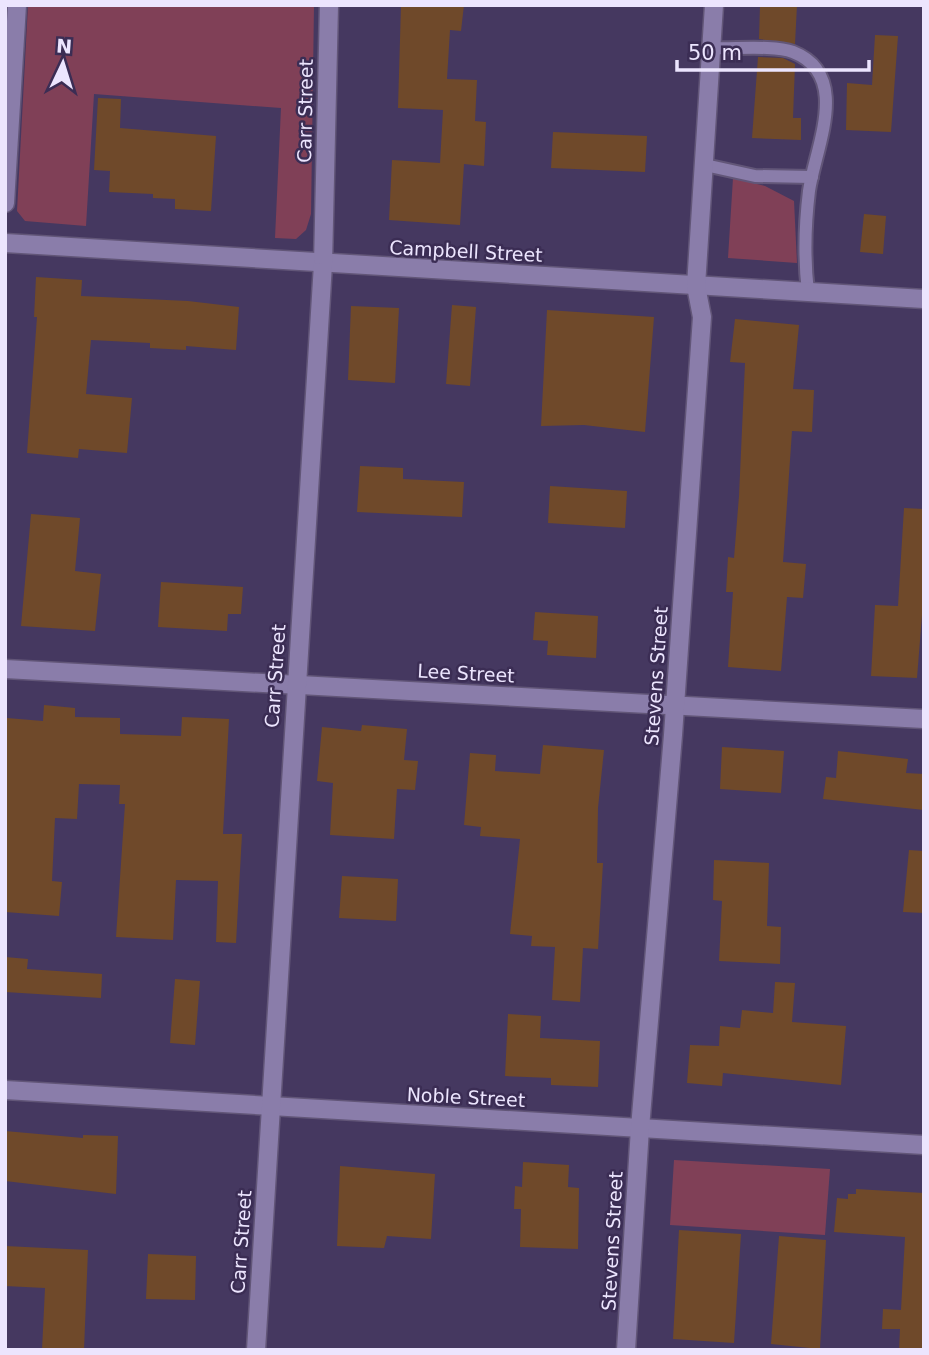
<svg xmlns="http://www.w3.org/2000/svg" width="929" height="1355" viewBox="0 0 929 1355" font-family="'DejaVu Sans',sans-serif">
	<rect width="100%" height="100%" fill="#453860"/>
	<g fill="#804057">
		<path d="M 28,5 L 314,5 L 311,214 L 306,230 L 296,239 L 275,238 L 281,108 L 94,94 L 86,226 L 25,221 L 17,211 Z"/>
		<path d="M 733,178 L 765,186 L 794,201 L 797,263 L 728,258 Z"/>
		<path d="M 674,1160 L 830,1169 L 825,1235 L 670,1225 Z"/>
	</g>
	<g fill="#6f492a">
		<path d="M 401,5 L 464,5 L 461,31 L 450,30 L 447,79 L 477,80 L 475,121 L 486,122 L 484,166 L 464,164 L 460,225 L 389,220 L 392,160 L 440,163 L 443,110 L 398,108 Z"/>
		<path d="M 760,5 L 797,5 L 795,44 L 759,39 Z"/>
		<path d="M 875,35 L 898,36 L 891,132 L 846,130 L 847,83 L 872,85 Z"/>
		<path d="M 758,57 L 783,58 L 795,64 L 793,118 L 801,118 L 801,140 L 752,138 Z"/>
		<path d="M 98,98 L 121,99 L 120,128 L 216,136 L 211,211 L 175,209 L 175,199 L 153,198 L 153,194 L 109,192 L 110,171 L 94,170 Z"/>
		<path d="M 553,132 L 647,136 L 645,172 L 551,168 Z"/>
		<path d="M 864,214 L 886,216 L 883,254 L 860,252 Z"/>
		<path d="M 36,277 L 82,280 L 81,296 L 188,301 L 239,307 L 236,350 L 186,346 L 186,350 L 150,348 L 150,343 L 91,340 L 86,394 L 132,398 L 127,453 L 79,449 L 78,458 L 27,453 L 37,317 L 34,317 Z"/>
		<path d="M 452,305 L 476,307 L 470,386 L 446,384 Z"/>
		<path d="M 351,306 L 399,308 L 395,383 L 348,380 Z"/>
		<path d="M 547,310 L 654,317 L 645,432 L 584,425 L 541,426 Z"/>
		<path d="M 735,319 L 799,325 L 793,389 L 814,390 L 812,432 L 792,431 L 783,562 L 806,564 L 803,598 L 787,597 L 781,671 L 728,667 L 733,592 L 726,592 L 728,557 L 734,558 L 739,496 L 745,363 L 730,362 Z"/>
		<path d="M 360,466 L 403,468 L 403,479 L 464,482 L 462,517 L 357,512 Z"/>
		<path d="M 550,486 L 627,491 L 625,528 L 548,523 Z"/>
		<path d="M 904,508 L 924,509 L 924,590 L 917,678 L 871,676 L 875,605 L 898,606 Z"/>
		<path d="M 31,514 L 80,518 L 75,571 L 101,574 L 95,631 L 21,626 Z"/>
		<path d="M 161,582 L 243,587 L 241,614 L 228,614 L 227,631 L 158,627 Z"/>
		<path d="M 535,612 L 598,616 L 596,658 L 547,655 L 548,641 L 533,640 Z"/>
		<path d="M 44,705 L 75,708 L 75,717 L 120,718 L 120,734 L 181,736 L 182,717 L 229,719 L 223,834 L 242,834 L 236,943 L 216,942 L 218,881 L 176,880 L 173,940 L 116,937 L 125,804 L 119,804 L 120,785 L 79,784 L 77,819 L 55,818 L 52,881 L 62,882 L 59,916 L 5,912 L 7,718 L 43,721 Z"/>
		<path d="M 362,725 L 407,729 L 404,760 L 418,761 L 415,790 L 397,789 L 394,839 L 330,835 L 333,783 L 317,781 L 322,727 L 361,731 Z"/>
		<path d="M 543,745 L 604,750 L 598,808 L 597,863 L 603,863 L 598,949 L 583,948 L 580,1002 L 552,1000 L 555,947 L 531,946 L 532,936 L 510,934 L 520,839 L 480,836 L 481,827 L 464,825 L 470,753 L 496,755 L 495,771 L 540,774 Z"/>
		<path d="M 722,747 L 784,751 L 781,793 L 720,789 Z"/>
		<path d="M 838,751 L 908,759 L 906,773 L 924,774 L 924,810 L 823,799 L 826,777 L 836,778 Z"/>
		<path d="M 909,850 L 924,851 L 924,913 L 903,912 Z"/>
		<path d="M 714,860 L 769,863 L 767,926 L 781,927 L 780,964 L 719,961 L 722,901 L 713,900 Z"/>
		<path d="M 342,876 L 398,879 L 396,921 L 339,918 Z"/>
		<path d="M 5,957 L 28,959 L 27,969 L 102,974 L 101,998 L 5,992 Z"/>
		<path d="M 175,979 L 200,981 L 195,1045 L 170,1043 Z"/>
		<path d="M 775,982 L 795,983 L 792,1022 L 846,1026 L 841,1085 L 723,1073 L 722,1086 L 687,1083 L 690,1045 L 719,1046 L 720,1026 L 740,1028 L 742,1010 L 773,1013 Z"/>
		<path d="M 508,1014 L 541,1016 L 540,1038 L 600,1041 L 598,1087 L 551,1085 L 551,1078 L 505,1076 Z"/>
		<path d="M 5,1131 L 83,1138 L 83,1135 L 118,1136 L 116,1194 L 5,1181 Z"/>
		<path d="M 523,1162 L 569,1165 L 568,1187 L 579,1188 L 578,1249 L 520,1247 L 521,1209 L 514,1209 L 515,1186 L 522,1187 Z"/>
		<path d="M 340,1166 L 435,1174 L 431,1239 L 387,1236 L 384,1248 L 337,1246 Z"/>
		<path d="M 856,1189 L 924,1193 L 924,1350 L 899,1350 L 900,1329 L 882,1329 L 883,1309 L 901,1310 L 905,1237 L 834,1232 L 837,1198 L 848,1199 L 848,1194 L 856,1194 Z"/>
		<path d="M 679,1230 L 741,1234 L 734,1343 L 673,1339 Z"/>
		<path d="M 779,1236 L 826,1240 L 820,1349 L 771,1344 Z"/>
		<path d="M 5,1246 L 88,1250 L 84,1350 L 42,1350 L 45,1288 L 5,1286 Z"/>
		<path d="M 148,1254 L 196,1256 L 195,1300 L 146,1299 Z"/>
	</g>
	<g fill="none" stroke-linecap="round" stroke-linejoin="round">
		<g stroke="#625678" stroke-width="16">
			<g id="service">
				<path d="M 713,48 C 734,49 774,45 793,52 C 852,75 815,148 809,191 C 805,224 804,259 808,292"/>
				<path d="M 705,165 L 755,176 L 812,177"/>
			</g>
		</g>
		<g stroke="#625678" stroke-width="21">
			<g id="minor">
				<path d="M 5,243 L 924,299"/>
				<path d="M 5,669 L 924,719"/>
				<path d="M 5,1090 L 924,1145"/>
				<path d="M 256,1350 L 323,264 L 329,5"/>
				<path d="M 626,1350 L 640,1128 L 673,735 L 702,317 L 696,286 L 714,5"/>
			</g>
		</g>
		<g stroke="#625678" stroke-width="21">
			<path id="tertiary" d="M 5,203 L 17,5"/>
		</g>
		<use href="#service" stroke="#8a7daa" stroke-width="12"/>
		<use href="#minor" stroke="#8a7daa" stroke-width="18"/>
		<use href="#tertiary" stroke="#8a7daa" stroke-width="18"/>
	</g>
	<g text-anchor="middle" stroke-width="5" stroke-linejoin="round" paint-order="stroke">
		<g font-size="19" fill="#ece5fe" stroke="#3b2d54">
			<text transform="translate(305 111) rotate(-89)" y="7">Carr Street</text>
			<text transform="translate(466 251) rotate(3)" y="7">Campbell Street</text>
			<text transform="translate(466 673) rotate(3)" y="7">Lee Street</text>
			<text transform="translate(275 676) rotate(-86)" y="7">Carr Street</text>
			<text transform="translate(656 676) rotate(-86)" y="7">Stevens Street</text>
			<text transform="translate(466 1097) rotate(3)" y="7">Noble Street</text>
			<text transform="translate(612 1241) rotate(-87)" y="7">Stevens Street</text>
			<text transform="translate(241 1242) rotate(-86)" y="7">Carr Street</text>
		</g>
	</g>
	<rect width="929" height="1355" fill="none" stroke="#ece5fe" stroke-width="14"/>
	<g transform="translate(63 63) rotate(4)" stroke="#3b2d54" stroke-width="5" paint-order="stroke">
	<path d="M0-5L12 26L0 18L-12 26Z" fill="#ece5fe"/>
	<text y="-10" font-size="19" font-weight="bold" text-anchor="middle" fill="#ece5fe">N</text>
	</g>
	<path d="M677 60v10h192v-10" fill="none" stroke="#ece5fe" stroke-width="3.5"/>
	<text x="688" y="60" font-size="21" fill="#ece5fe" stroke="#3b2d54" stroke-width="5" paint-order="stroke">50 m</text>
</svg>
